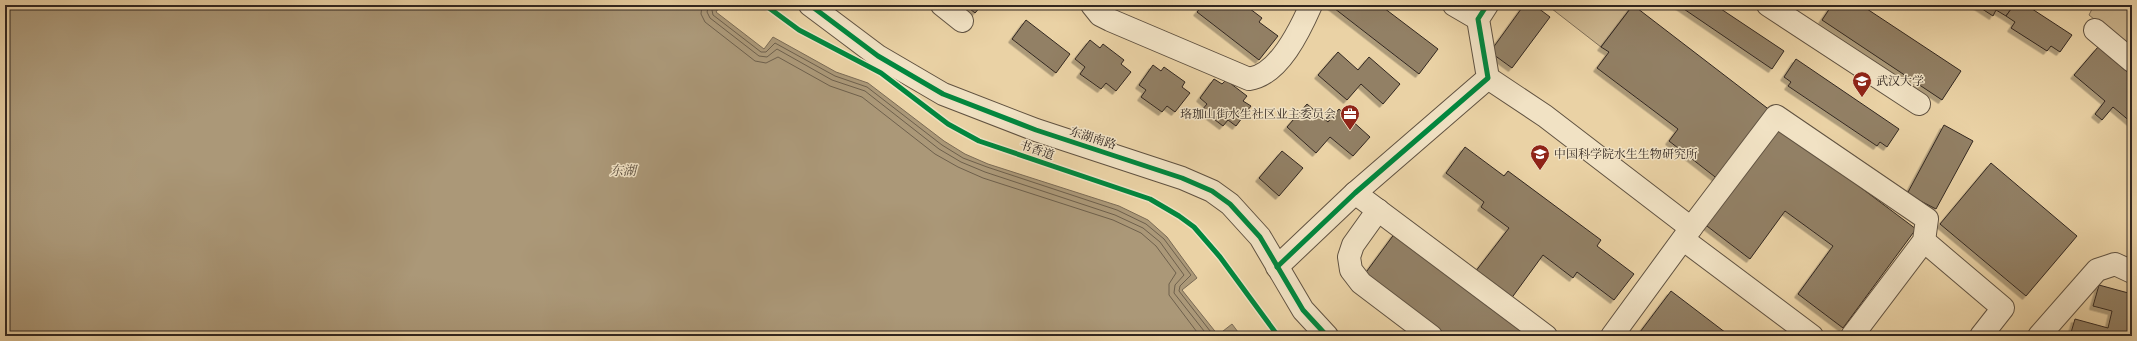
<svg xmlns="http://www.w3.org/2000/svg" width="2137" height="341" viewBox="0 0 2137 341" font-family="Vollkorn,'Noto Serif SC',serif">
	<defs>
		<filter id="shadow"><feDropShadow dx="-3.5" dy="3.5" stdDeviation="0" flood-color="#0004"/></filter>
	</defs>
	<rect width="100%" height="100%" fill="#ead2a5"/>
	<filter id="stains"><feTurbulence type="fractalNoise" baseFrequency=".005" numOctaves="4"/><feColorMatrix values="0 0 0 0 .2 0 0 0 0 .09 0 0 0 0 .02 0 0 0 .5 -.17"/></filter>
	<radialGradient id="worn" r=".72"><stop offset=".6" stop-color="#630" stop-opacity="0"/><stop offset="1" stop-color="#630" stop-opacity=".3"/></radialGradient>
	<g fill="#cbb58e" stroke="#7e6e57">
		<path d="M 1547,5 L 1633,5 L 1601,47 Z"/>
		<path d="M 2094,5 L 2132,5 L 2132,50 L 2089,15 Z"/>
	</g>
	<path fill="#ab9878" stroke="#7b6b55" d="M 5,5 L 721,5 L 716,12 L 764,49 L 773,37 L 836,72 L 868,83 L 944,141 L 965,154 L 988,164 L 1119,206 L 1148,220 L 1167,237 L 1197,278 L 1182,290 L 1218,335 L 1232,324 L 1241,336 L 5,336 Z"/>
	<g fill="none" stroke-linecap="round" stroke-linejoin="round">
		<g stroke="#6e604c" stroke-width="1">
			<path d="M 702,5 L 701,14 L 705,22 L 755,61 L 766,63 L 778,57 L 830,86 L 862,97 L 935,154 L 958,167 L 983,178 L 1113,220 L 1141,233 L 1156,246 L 1176,273 L 1169,284 L 1169,295 L 1200,336"/>
			<path d="M 709,5 L 707,12 L 710,18 L 759,56 L 767,57 L 777,49 L 832,80 L 865,91 L 939,149 L 961,162 L 985,172 L 1115,215 L 1143,228 L 1160,242 L 1184,275 L 1175,285 L 1174,293 L 1208,336"/>
			<path d="M 716,5 L 712,10 L 713,15 L 761,52 L 766,52 L 775,43 L 835,76 L 867,87 L 942,145 L 963,158 L 987,167 L 1117,210 L 1146,224 L 1164,239 L 1191,275 L 1180,286 L 1179,291 L 1214,336"/>
		</g>
	</g>
	<g fill="#928065" stroke="#322720" filter="url(#shadow)">
		<path d="M 965,5 L 982,5 L 975,13 Z"/>
		<path d="M 1203,5 L 1245,5 L 1262,18 L 1259,22 L 1278,36 L 1259,60 L 1197,12 Z"/>
		<path d="M 1330,5 L 1380,5 L 1438,49 L 1419,74 Z"/>
		<path d="M 1524,5 L 1534,5 L 1550,17 L 1512,68 L 1490,52 Z"/>
		<path d="M 1633,5 L 1771,111 L 1719,180 L 1669,141 L 1678,129 L 1597,68 L 1609,52 L 1601,47 Z"/>
		<path d="M 1678,5 L 1715,5 L 1784,51 L 1772,69 Z"/>
		<path d="M 1832,5 L 1861,5 L 1961,71 L 1942,100 L 1822,20 Z"/>
		<path d="M 1976,5 L 2014,5 L 2006,16 L 1996,10 L 1993,16 Z"/>
		<path d="M 2014,5 L 2026,5 L 2072,35 L 2060,52 L 2051,46 L 2047,51 L 2011,28 L 2015,22 L 2006,16 Z"/>
		<path d="M 1026,20 L 1070,54 L 1056,73 L 1012,39 Z"/>
		<path d="M 1090,40 L 1100,48 L 1103,44 L 1124,60 L 1121,64 L 1131,72 L 1116,91 L 1106,83 L 1101,89 L 1080,74 L 1085,67 L 1075,59 Z"/>
		<path d="M 2098,47 L 2132,76 L 2132,123 L 2113,107 L 2102,120 L 2095,114 L 2105,101 L 2074,75 Z"/>
		<path d="M 1338,52 L 1358,70 L 1369,57 L 1400,84 L 1383,104 L 1361,84 L 1347,100 L 1318,75 Z"/>
		<path d="M 1796,59 L 1899,129 L 1887,147 L 1880,142 L 1877,146 L 1788,86 L 1791,82 L 1784,77 Z"/>
		<path d="M 1153,65 L 1161,71 L 1164,67 L 1185,82 L 1182,87 L 1190,93 L 1175,112 L 1167,106 L 1162,112 L 1141,97 L 1146,90 L 1139,85 Z"/>
		<path d="M 1214,79 L 1222,84 L 1226,80 L 1247,96 L 1243,101 L 1251,106 L 1236,126 L 1228,120 L 1223,126 L 1202,110 L 1207,104 L 1200,98 Z"/>
		<path d="M 1307,104 L 1328,122 L 1339,109 L 1370,137 L 1353,156 L 1330,137 L 1316,153 L 1287,127 Z"/>
		<path d="M 1776,124 L 1916,229 L 1843,328 L 1798,294 L 1833,246 L 1785,211 L 1750,259 L 1703,223 Z"/>
		<path d="M 1944,125 L 1973,141 L 1936,209 L 1907,194 Z"/>
		<path d="M 1465,147 L 1504,176 L 1508,171 L 1601,240 L 1597,246 L 1634,274 L 1614,300 L 1577,272 L 1573,278 L 1543,255 L 1508,303 L 1472,276 L 1509,228 L 1481,207 L 1484,202 L 1446,173 Z"/>
		<path d="M 1282,151 L 1303,168 L 1279,196 L 1259,178 Z"/>
		<path d="M 1991,163 L 2077,236 L 2026,296 L 1940,224 Z"/>
		<path d="M 1395,233 L 1535,336 L 1448,336 L 1364,275 Z"/>
		<path d="M 2099,285 L 2132,294 L 2132,336 L 2070,336 L 2075,319 L 2108,328 L 2112,311 L 2093,306 Z"/>
		<path d="M 1671,291 L 1730,336 L 1637,336 Z"/>
	</g>
	<g fill="none" stroke-linecap="round" stroke-linejoin="round">
		<g stroke="#605241" stroke-width="24">
			<g id="minor">
				<path d="M 810,5 L 878,56 L 943,94 L 1036,130 L 1182,178 L 1212,191 L 1230,204 L 1260,237 L 1303,310 L 1327,336"/>
				<path d="M 942,5 L 962,21"/>
				<path d="M 1092,5 L 1100,15 L 1110,20 L 1249,79 C 1279,75 1300,30 1311,5"/>
				<path d="M 1454,5 L 1478,19"/>
				<path d="M 1768,5 L 1919,104"/>
				<path d="M 2095,30 L 2132,61"/>
				<path d="M 1488,78 L 1545,116 L 1691,228"/>
				<path d="M 1355,193 L 1546,336"/>
				<path d="M 1378,210 L 1353,245 L 1349,257 L 1351,270 L 1361,283 L 1431,336"/>
				<path d="M 1684,240 L 1812,336"/>
				<path d="M 1924,241 L 2003,308 L 1981,336"/>
				<path d="M 1277,267 L 1355,193 L 1488,78 L 1478,19 L 1487,5"/>
				<path d="M 1612,336 L 1691,228 L 1776,116 L 1927,219 L 1924,241 L 1852,336"/>
				<path d="M 2039,336 L 2097,270 L 2115,264 L 2132,272"/>
			</g>
		</g>
		<use href="#minor" stroke="#f1e2c4" stroke-width="22"/>
		<g stroke="#f1e2c4" stroke-width="8">
			<g id="cycleway">
				<path d="M 765,5 L 799,30 L 881,73 L 948,124 L 979,141 L 1150,199 L 1179,216 L 1194,227 L 1220,257 L 1278,336"/>
				<path d="M 810,5 L 878,56 L 943,94 L 1036,130 L 1182,178 L 1212,191 L 1230,204 L 1260,237 L 1303,310 L 1327,336"/>
				<path d="M 1277,267 L 1355,193 L 1488,78 L 1478,19 L 1487,5"/>
			</g>
		</g>
		<use href="#cycleway" stroke="#00873e" stroke-width="5"/>
	</g>
	<defs>
		<g id="university-pin" transform="scale(1)"><path d="M0 17L-7.5 6A9.5 9.5 0 1 1 7.5 6Z" fill="#8f2418" stroke="#f1e2c4"/><path d="M0-5L7-2L0 1L-7-2ZM-4 1L0 2.5L4 1V4Q0 6-4 4Z" fill="#fff"/></g>
		<g id="office-pin" transform="scale(1)"><path d="M0 17L-7.5 6A9.5 9.5 0 1 1 7.5 6Z" fill="#8f2418" stroke="#f1e2c4"/><path d="M-6-3h4V-5.5h4V-3h4V5H-6ZM-1-4.5V-3h2v-1.5ZM-6 0V1H6V0Z" fill="#fff"/></g>
	</defs>
	<g fill-rule="evenodd">
		<use href="#university-pin" x="1862" y="81"/>
		<use href="#office-pin" x="1350" y="114"/>
		<use href="#university-pin" x="1540" y="154"/>
	</g>
	<g text-anchor="middle" stroke-width="3" stroke-linejoin="round" paint-order="stroke">
		<g font-size="12" fill="#322720" stroke="#f1e2c4" text-anchor="start">
			<text x="1876" y="85">武汉大学</text>
			<text x="1336" y="118" text-anchor="end">珞珈山街水生社区业主委员会</text>
			<text x="1554" y="158">中国科学院水生生物研究所</text>
		</g>
		<g font-size="12" fill="#322720" stroke="#f1e2c4">
			<text transform="translate(1093 138) rotate(18)" y="4">东湖南路</text>
			<text transform="translate(1037 150) rotate(19)" y="4">书香道</text>
		</g>
		<g font-size="13" font-style="italic" fill="#56493a" stroke="#f1e2c4">
			<text x="623" y="175">东湖</text>
		</g>
	</g>
	<rect width="2137" height="341" fill="none" stroke="#ead2a5" stroke-width="20"/>
	<rect x="6" y="6" width="2125" height="329" fill="none" stroke="#322720" stroke-width="2"/>
	<rect x="10" y="10" width="2117" height="321" fill="none" stroke="#322720"/>
	<rect width="100%" height="100%" filter="url(#stains)"/>
	<rect width="100%" height="100%" fill="url(#worn)"/>
</svg>
